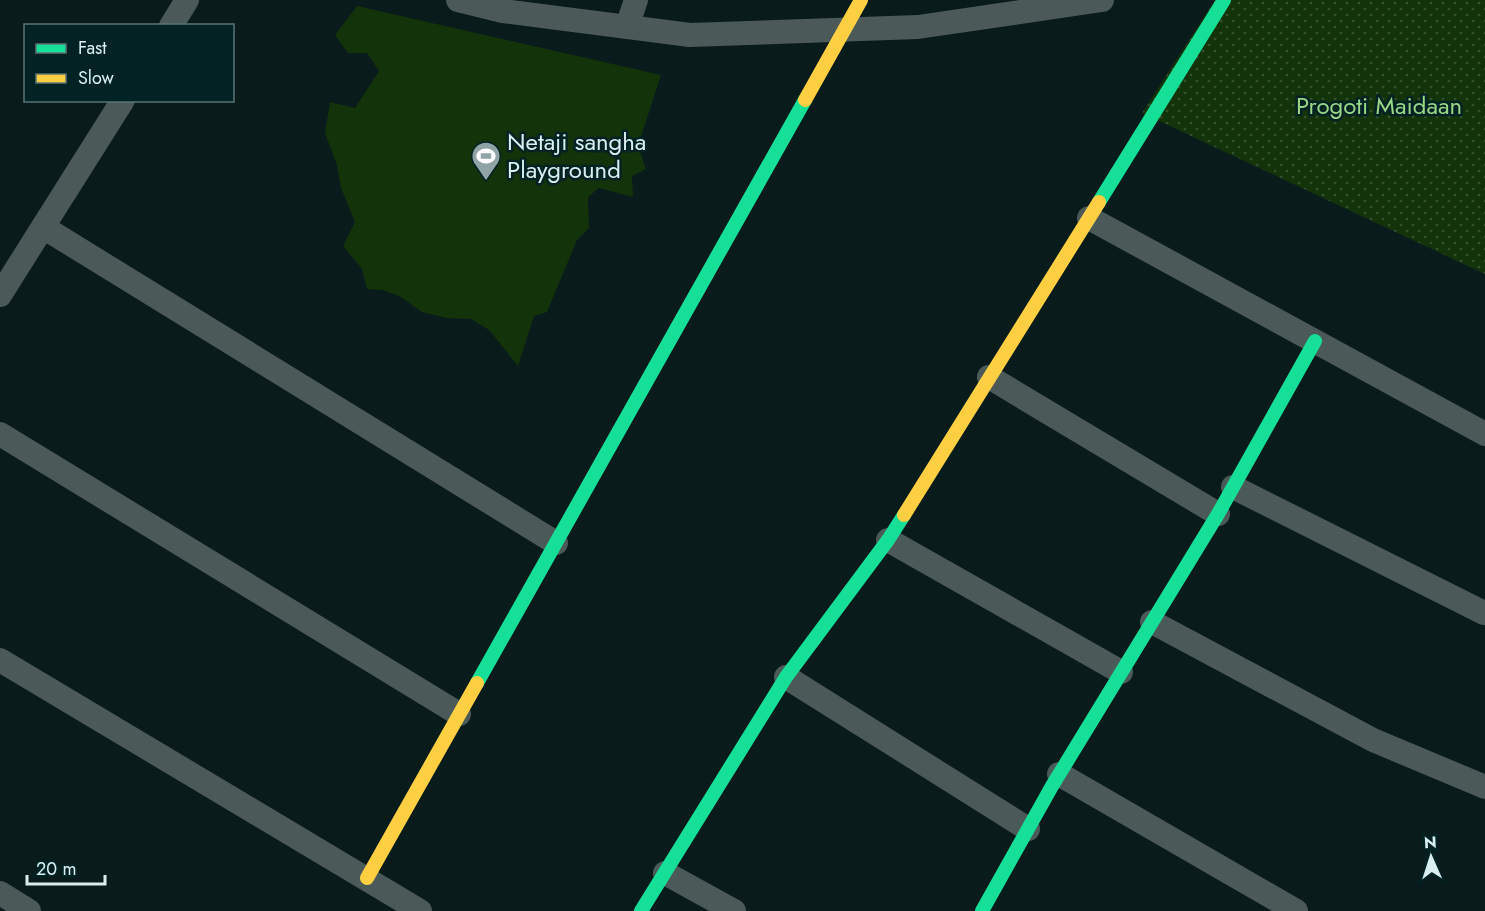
<svg xmlns="http://www.w3.org/2000/svg" width="1485" height="911" viewBox="0 0 1485 911" font-family="Jost,sans-serif">
	<defs>
		<pattern id="park-dots" width="8" height="8" patternUnits="userSpaceOnUse" patternTransform="scale(1.5)"><rect width="8" height="8" fill="#13330b"/><path d="M2 2h.1M6 6h.1" fill="none" stroke="#35512f" stroke-width="1.8" stroke-linecap="round"/></pattern>
	</defs>
	<rect width="100%" height="100%" fill="#0a1b1c"/>
	<path fill="url(#park-dots)" d="M 1215,0 L 1485,0 L 1485,274 L 1142,113 Z"/>
	<path fill="#13330b" d="M 357,6 L 661,75 L 638,146 L 646,169 L 632,176 L 633,197 L 599,188 L 588,197 L 589,228 L 577,240 L 547,312 L 534,316 L 518,366 L 489,330 L 471,319 L 446,318 L 422,312 L 401,297 L 383,290 L 367,289 L 362,269 L 343,246 L 355,222 L 341,188 L 337,165 L 325,133 L 330,102 L 355,108 L 379,71 L 367,53 L 348,53 L 335,35 Z"/>
	<g fill="none" stroke-linecap="round" stroke-linejoin="round">
		<g stroke="#4b5959" stroke-width="24">
			<path d="M 458,0 L 503,11 L 690,35 L 918,27 L 1102,0"/>
			<path d="M 171,26 L 187,0"/>
			<path d="M 627,27 L 636,0"/>
			<path d="M 1089,218 L 1485,434"/>
			<path d="M 43,227 L 556,543"/>
			<path d="M 0,295 L 123,100"/>
			<path d="M 989,377 L 1218,514"/>
			<path d="M 0,434 L 459,714"/>
			<path d="M 1233,487 L 1484,613"/>
			<path d="M 888,540 L 1121,672"/>
			<path d="M 1152,622 L 1373,740 L 1485,787"/>
			<path d="M 0,660 L 420,911"/>
			<path d="M 786,677 L 1028,829"/>
			<path d="M 1059,774 L 1296,911"/>
			<path d="M 665,873 L 734,911"/>
			<path d="M 0,893 L 29,911"/>
		</g>
		<g stroke="#16e098" stroke-width="14">
			<path d="M 1099,202 L 1224,0"/>
			<path d="M 477,683 L 805,100"/>
			<path d="M 641,911 L 786,677 L 888,540 L 904,515"/>
			<path d="M 982,911 L 1052,786 L 1218,514 L 1315,341"/>
		</g>
		<g stroke="#ffcf43" stroke-width="14">
			<path d="M 805,100 L 861,0"/>
			<path d="M 904,515 L 1099,202"/>
			<path d="M 367,878 L 477,683"/>
		</g>
	</g>
	<defs>
		<g id="stadium-pin" transform="scale(1.5)"><path d="M0 17L-7.5 6A9.5 9.5 0 1 1 7.5 6Z" fill="#91a4a5" stroke="#032223"/><path d="M0-5a6.5 5 0 1 0 0 10a6.5 5 0 1 0 0-10ZM-3.5-1.8h7v3.6h-7Z" fill="#fff"/></g>
	</defs>
	<g fill-rule="evenodd">
		<use href="#stadium-pin" x="486" y="156"/>
	</g>
	<g text-anchor="middle" stroke-width="5" stroke-linejoin="round" paint-order="stroke">
		<g font-size="24" fill="#98d786" stroke="#032223">
			<text x="1379" y="114">Progoti Maidaan</text>
		</g>
		<g font-size="24" fill="#d9eeef" stroke="#032223" text-anchor="start">
			<text x="507" y="150">Netaji sangha<tspan x="507" dy="28">Playground</tspan></text>
		</g>
	</g>
	<rect x="24" y="24" width="210" height="78" fill="#032223" stroke="#597475" stroke-width="1.5"/>
	<rect x="36" y="44" width="30" height="9" fill="#16e098" stroke="#597475" stroke-width="1.5"/>
	<text x="78" y="54" font-size="18" fill="#d9eeef">Fast</text>
	<rect x="36" y="74" width="30" height="9" fill="#ffcf43" stroke="#597475" stroke-width="1.5"/>
	<text x="78" y="84" font-size="18" fill="#d9eeef">Slow</text>
	<g transform="translate(1431 857) rotate(357)" stroke="#032223" stroke-width="4.5" paint-order="stroke">
	<path d="M0-4.5L10 22L0 15L-10 22Z" fill="#d9eeef"/>
	<text y="-9" font-size="16" font-weight="bold" text-anchor="middle" fill="#d9eeef">N</text>
	</g>
	<path d="M27 875v9h78v-9" fill="none" stroke="#d9eeef" stroke-width="3"/>
	<text x="36" y="875" font-size="18" fill="#d9eeef" stroke="#032223" stroke-width="4.5" paint-order="stroke">20 m</text>
</svg>
